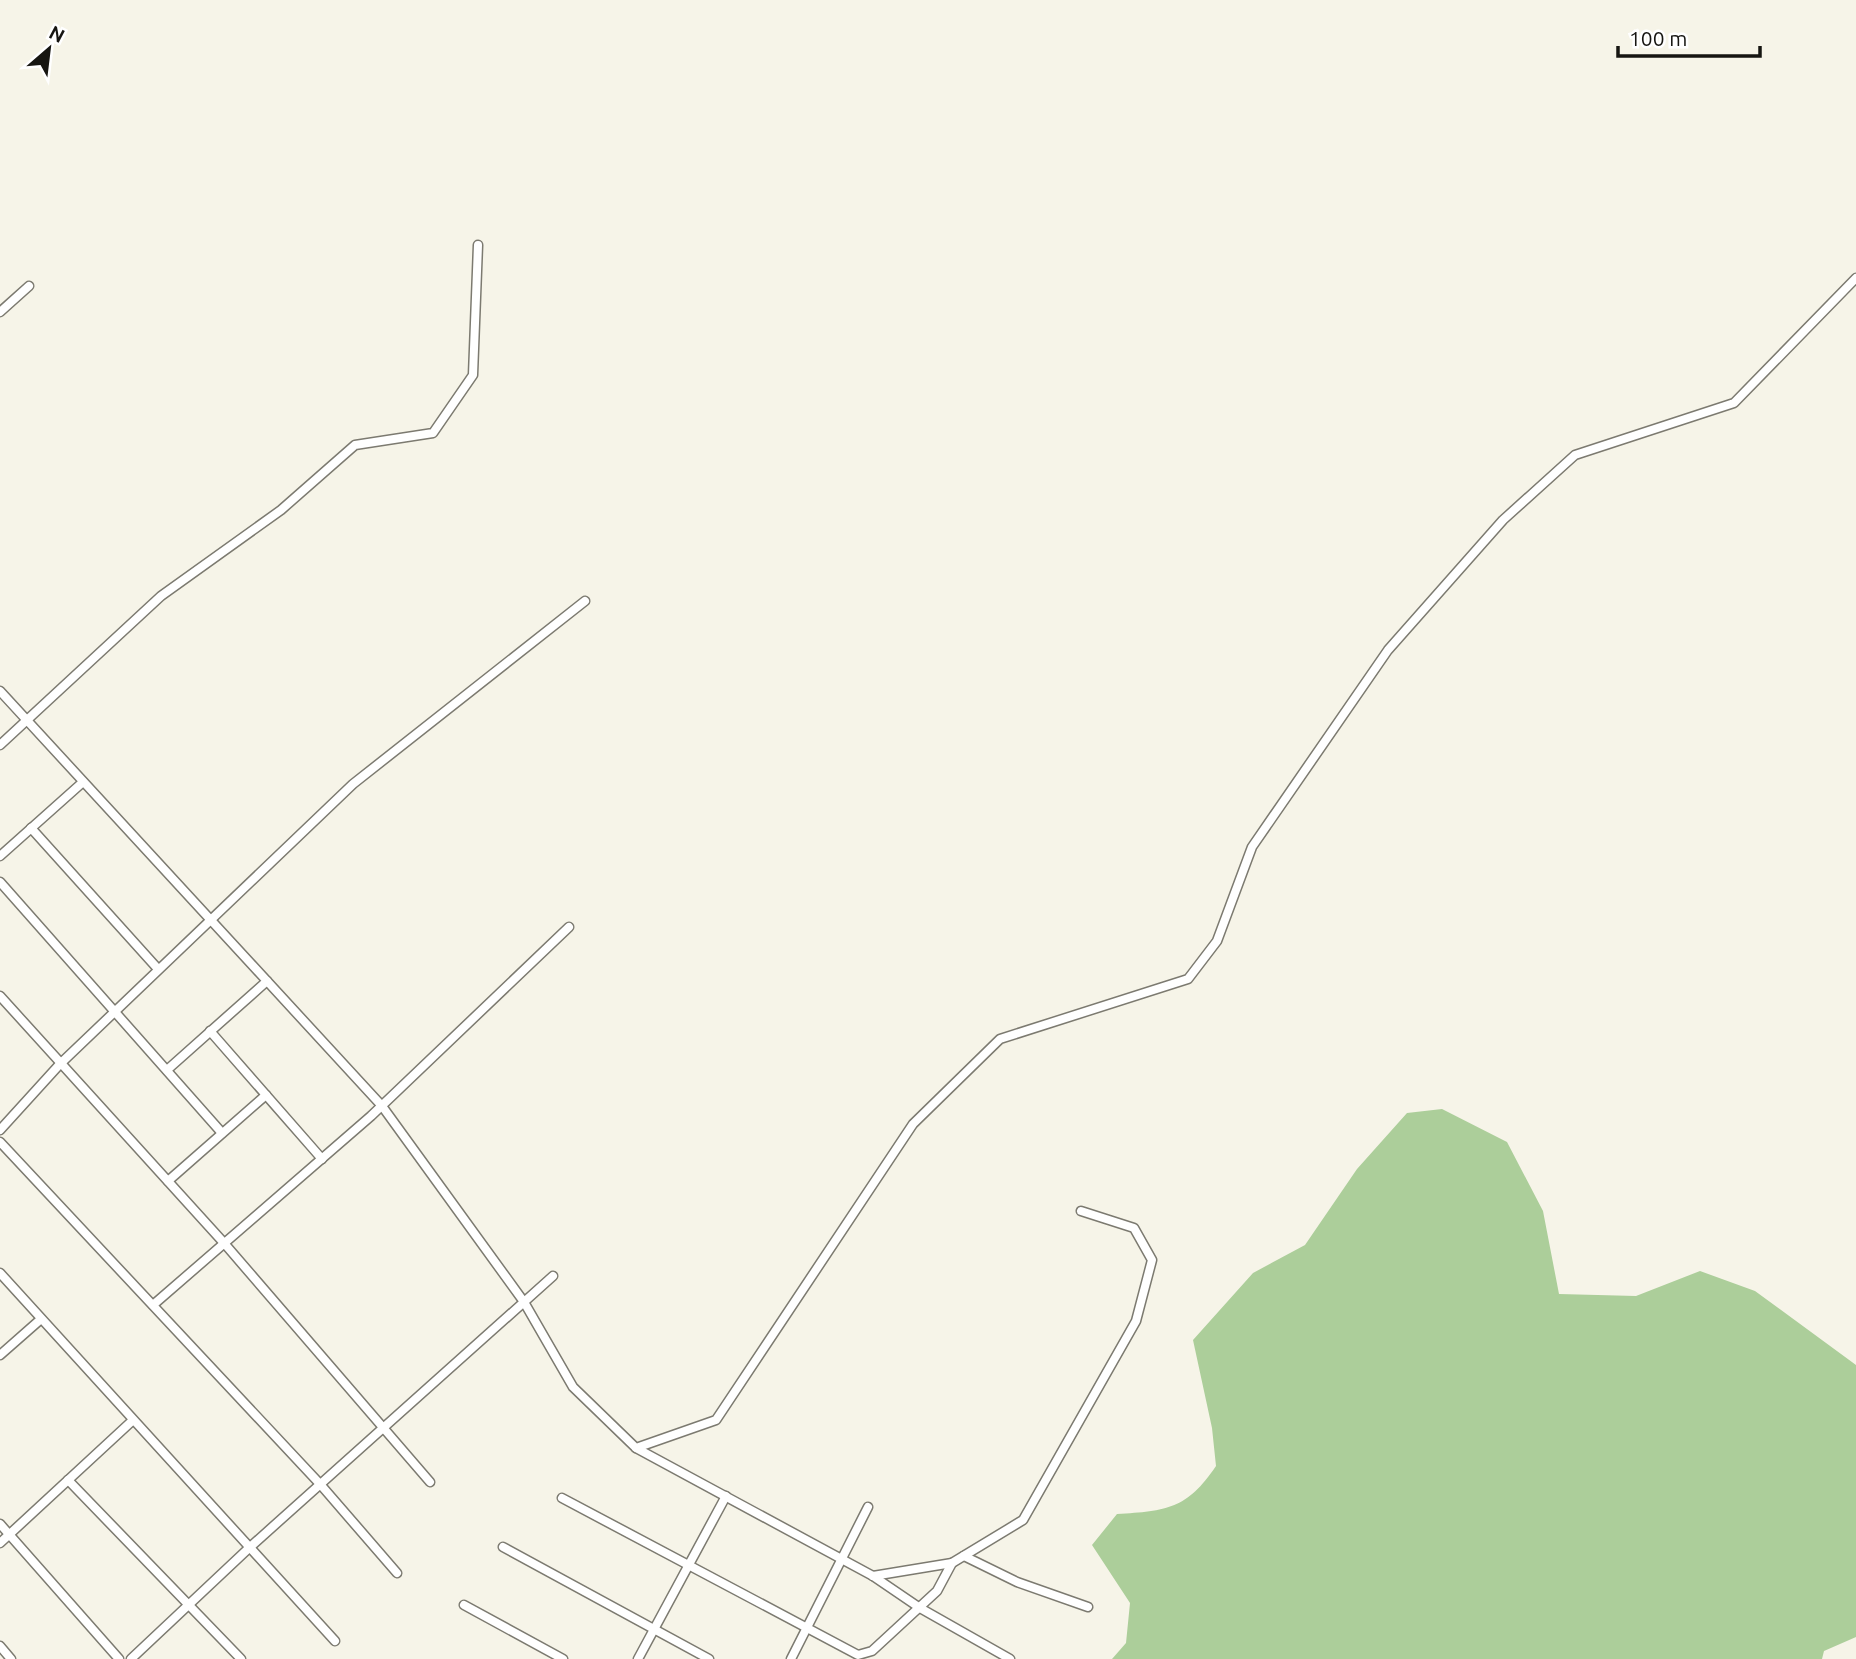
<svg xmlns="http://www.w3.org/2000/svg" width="1856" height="1659" viewBox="0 0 1856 1659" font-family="Ubuntu,sans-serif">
	<rect width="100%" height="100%" fill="#f6f4e8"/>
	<path fill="#acce9a" d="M 1442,1109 L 1507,1142 L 1543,1211 L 1559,1294 L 1636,1296 L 1700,1271 L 1755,1291 L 1856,1365 L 1856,1637 L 1824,1651 L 1822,1659 L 1112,1659 L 1126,1643 L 1130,1603 L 1092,1545 L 1117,1514 C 1167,1511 1187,1509 1216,1466 L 1212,1428 L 1193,1340 L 1253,1273 L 1305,1245 L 1357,1169 L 1407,1113 Z"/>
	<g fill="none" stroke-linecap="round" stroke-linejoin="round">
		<g stroke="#7c7a70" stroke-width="11">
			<g id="street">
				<path d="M 0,312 L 29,286"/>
				<path d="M 0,691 L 382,1106 L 524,1302 L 573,1387 L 636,1448 L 716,1420 L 913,1124 L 1000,1039 L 1188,979 L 1217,941 L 1252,847 L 1388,650 L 1503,520 L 1575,455 L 1734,403 L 1856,278"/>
				<path d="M 0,745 L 161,596 L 281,510 L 355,445 L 433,433 L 473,375 L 478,245"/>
				<path d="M 31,828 L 158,969"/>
				<path d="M 0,856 L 83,782"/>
				<path d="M 0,882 L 222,1133"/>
				<path d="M 0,996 L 224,1243 L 430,1482"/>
				<path d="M 210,1031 L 322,1159"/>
				<path d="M 167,1070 L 267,981"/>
				<path d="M 0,1130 L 60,1064 L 353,784 L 585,601"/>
				<path d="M 0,1142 L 320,1484 L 397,1573"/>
				<path d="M 168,1181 L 266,1095"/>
				<path d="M 0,1273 L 335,1641"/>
				<path d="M 153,1305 L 371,1116 L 569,927"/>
				<path d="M 0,1355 L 41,1319"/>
				<path d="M 636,1448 L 873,1576 L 920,1608 L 1010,1659"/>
				<path d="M 68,1480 L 241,1659"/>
				<path d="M 562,1498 L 858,1655 L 872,1651 L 937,1591 L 952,1563 L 1023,1520 L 1136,1321 L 1152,1260 L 1134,1228 L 1081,1211"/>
				<path d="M 0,1524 L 119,1659"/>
				<path d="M 0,1543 L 132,1421"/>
				<path d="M 503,1547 L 709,1659"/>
				<path d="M 964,1556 L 1017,1582 L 1088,1607"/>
				<path d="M 873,1576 L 952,1563"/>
				<path d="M 464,1605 L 563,1659"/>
				<path d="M 0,1646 L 11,1659"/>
				<path d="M 131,1659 L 249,1548 L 553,1276"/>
				<path d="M 638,1659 L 726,1496"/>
				<path d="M 791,1659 L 868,1507"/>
			</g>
		</g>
		<use href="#street" stroke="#fff" stroke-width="8"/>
	</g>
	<g transform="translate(49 49) rotate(28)" stroke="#ffffff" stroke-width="5" paint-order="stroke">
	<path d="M0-5L12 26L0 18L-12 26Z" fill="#161511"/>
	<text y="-10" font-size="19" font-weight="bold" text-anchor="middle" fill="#161511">N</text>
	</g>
	<path d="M1618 46v10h142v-10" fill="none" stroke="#161511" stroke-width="3.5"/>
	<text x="1629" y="46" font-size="21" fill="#161511" stroke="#ffffff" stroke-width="5" paint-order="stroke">100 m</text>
</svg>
